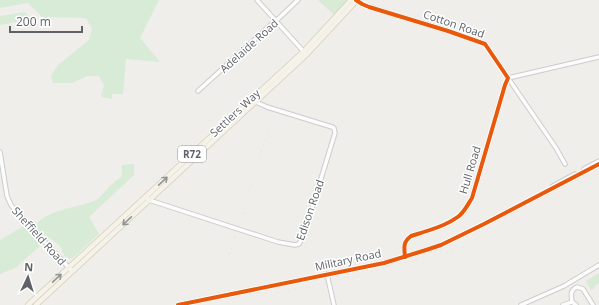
<svg xmlns="http://www.w3.org/2000/svg" width="599" height="305" viewBox="0 0 599 305" font-family="'Open Sans',sans-serif">
	<rect width="100%" height="100%" fill="#efeeea"/>
	<g fill="#d8ebd6">
		<path d="M 0,0 L 159,0 L 140,38 L 160,62 L 126,59 L 123,94 L 112,94 L 112,99 L 101,97 L 104,85 L 99,76 L 87,76 L 72,83 L 53,83 L 51,76 L 58,65 L 89,40 L 92,29 L 86,18 L 48,17 L 44,19 L 28,3 L 0,8 Z"/>
		<path d="M 318,0 L 347,0 L 334,15 Z"/>
		<path d="M 25,12 L 32,19 L 0,25 L 0,16 Z"/>
		<path d="M 134,164 L 134,175 L 89,217 L 99,234 L 74,257 C 72,258 70,259 68,258 C 63,256 62,248 59,245 C 52,238 40,235 36,226 C 42,211 80,207 94,201 C 100,199 104,192 108,188 C 112,184 117,180 122,176 L 122,165 Z"/>
		<path d="M 24,226 L 40,246 L 15,268 L 0,274 L 0,240 Z"/>
		<path d="M 599,273 L 599,283 L 595,286 L 594,289 L 591,290 L 586,281 Z"/>
	</g>
	<g fill="none" stroke-linecap="round" stroke-linejoin="round">
		<g stroke="#cbcccc" stroke-width="5.5">
			<g id="minor">
				<path d="M 257,0 L 304,52"/>
				<path d="M 356,0 L 362,4 L 369,7 L 448,31 L 485,44 L 508,78 L 505,85 L 472,198 C 468,204 465,211 459,216 C 446,226 427,231 411,236 C 403,242 404,247 405,257"/>
				<path d="M 198,91 L 275,21 L 278,19 L 298,0"/>
				<path d="M 0,152 L 7,196 L 11,205 L 16,211 L 72,271"/>
				<path d="M 565,164 L 556,148 L 508,78 L 599,57"/>
				<path d="M 584,169 L 599,161"/>
				<path d="M 553,186 L 575,174"/>
				<path d="M 148,199 L 149,200 L 278,242 L 295,245 L 299,244 L 305,231 L 335,133 L 334,128 L 332,127 L 267,107 L 254,101"/>
				<path d="M 327,274 L 334,305"/>
				<path d="M 178,305 L 384,263 L 426,250 L 441,245 L 484,224 L 599,164"/>
				<path d="M 521,305 L 564,286 L 599,265"/>
				<path d="M 563,305 L 572,302"/>
				<path d="M 576,305 L 572,302 C 571,295 570,290 577,287 L 583,289 L 593,305"/>
			</g>
		</g>
		<g stroke="#d7ceb8" stroke-width="6">
			<g id="major">
				<path d="M 28,305 L 304,51 L 351,0"/>
				<path d="M 36,305 L 307,54 L 321,39 L 357,0"/>
			</g>
		</g>
		<use href="#minor" stroke="#fdfcfc" stroke-width="3.5"/>
		<use href="#major" stroke="#f4f2e9" stroke-width="4.5"/>
		<g stroke="#e4e4e4" stroke-width="1" stroke-dasharray="1 5" stroke-linecap="butt">
			<path d="M 203,293 C 214,287 221,278 226,266 L 256,171 L 269,126"/>
			<path d="M 182,299 L 233,290 L 245,290 L 267,293 L 281,292 L 329,283 L 468,246 L 480,242 L 491,236 L 599,173"/>
		</g>
		<g stroke="#fff" stroke-width="6">
			<g id="cycleway">
				<path d="M 356,0 L 362,4 L 369,7 L 448,31 L 485,44 L 508,78 L 505,85 L 472,198 C 468,204 465,211 459,216 C 446,226 427,231 411,236 C 403,242 404,247 405,257"/>
				<path d="M 178,305 L 384,263 L 426,250 L 441,245 L 484,224 L 599,164"/>
			</g>
		</g>
		<use href="#cycleway" stroke="#e8590c" stroke-width="4"/>
	</g>
	<defs><path id="oneway-shaft" d="M-6 0H5M1.5-3L5.5 0L1.5 3" fill="none" stroke-width="1.6" stroke-linecap="round" stroke-linejoin="round"/></defs>
	<g stroke="#939595">
		<use href="#oneway-shaft" transform="translate(163 181) rotate(-43)"/>
		<use href="#oneway-shaft" transform="translate(127 221) rotate(137)"/>
		<use href="#oneway-shaft" transform="translate(57 278) rotate(-43)"/>
	</g>
	<g text-anchor="middle" stroke-width="3" stroke-linejoin="round" paint-order="stroke">
		<rect fill="#fff" stroke="#8f9295" stroke-width="1" x="178" y="146" width="28" height="16" rx="3"/>
		<g font-size="10" font-weight="bold" fill="#5f6368">
			<text x="192" y="158">R72</text>
		</g>
		<g font-size="11" fill="#5f6368" stroke="#fff">
			<text transform="translate(454 24) rotate(19)" y="4">Cotton Road</text>
			<text transform="translate(249 46) rotate(-42)" y="4">Adelaide Road</text>
			<text transform="translate(235 113) rotate(-43)" y="4">Settlers Way</text>
			<text transform="translate(470 170) rotate(-73)" y="4">Hull Road</text>
			<text transform="translate(310 210) rotate(-71)" y="4">Edison Road</text>
			<text transform="translate(39 236) rotate(48)" y="4">Sheffield Road</text>
			<text transform="translate(348 260) rotate(-12)" y="4">Military Road</text>
		</g>
	</g>
	<g transform="translate(28 277) rotate(4)" stroke="#ffffff" stroke-width="3" paint-order="stroke">
	<path d="M0-3L7 15L0 10L-7 15Z" fill="#5f6368"/>
	<text y="-6" font-size="11" font-weight="bold" text-anchor="middle" fill="#5f6368">N</text>
	</g>
	<path d="M10 26v6h72v-6" fill="none" stroke="#5f6368" stroke-width="2"/>
	<text x="16" y="26" font-size="12" fill="#5f6368" stroke="#ffffff" stroke-width="3" paint-order="stroke">200 m</text>
</svg>
